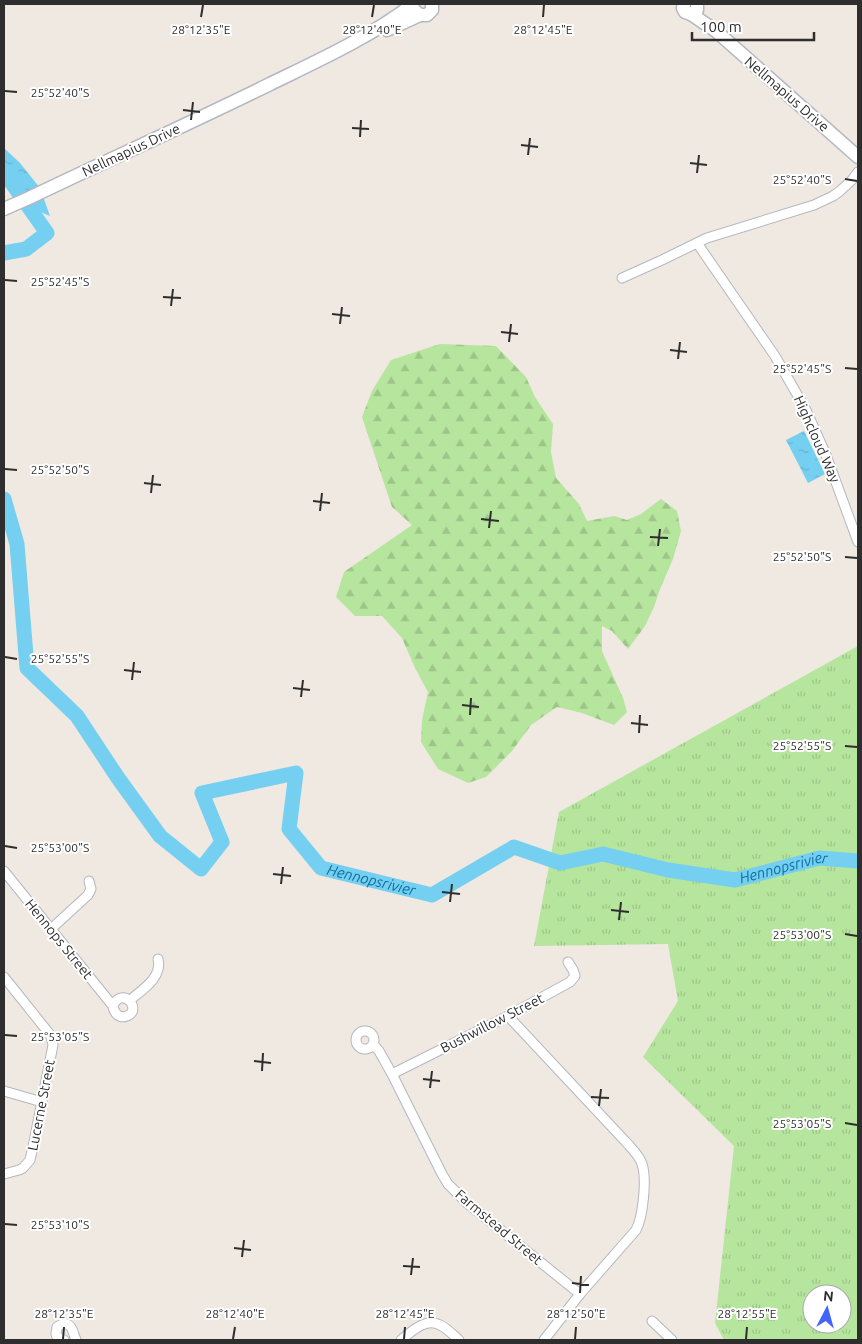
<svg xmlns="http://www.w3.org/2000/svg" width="862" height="1344" viewBox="0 0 862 1344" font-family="Ubuntu,sans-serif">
	<defs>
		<pattern id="grass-tufts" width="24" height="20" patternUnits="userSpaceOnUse" patternTransform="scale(1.25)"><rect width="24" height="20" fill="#b6e59e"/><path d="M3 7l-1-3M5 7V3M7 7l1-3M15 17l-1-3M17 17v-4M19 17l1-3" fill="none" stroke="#9dc588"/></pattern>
		<pattern id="forest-firs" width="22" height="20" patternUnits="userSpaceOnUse" patternTransform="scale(1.25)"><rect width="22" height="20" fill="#b6e59e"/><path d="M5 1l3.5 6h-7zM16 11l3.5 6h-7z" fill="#9dc588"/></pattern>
		<pattern id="water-ripples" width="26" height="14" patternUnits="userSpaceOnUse" patternTransform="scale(1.25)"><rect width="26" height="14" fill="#75cff0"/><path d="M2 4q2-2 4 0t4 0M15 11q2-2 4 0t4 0" fill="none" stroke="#66b2ce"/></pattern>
	</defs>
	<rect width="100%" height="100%" fill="#efe9e1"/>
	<path fill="url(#grass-tufts)" fill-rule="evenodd" d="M 858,646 L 858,1340 L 724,1340 L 715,1323 L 734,1146 L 643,1057 L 678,1001 L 668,944 L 534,946 L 559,812 ZM 812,1294 L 842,1294 L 842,1324 L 812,1324 Z"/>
	<path fill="url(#forest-firs)" d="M 440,344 L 496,346 L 526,377 L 535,397 L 553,424 L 551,452 L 556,478 L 579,504 L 587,521 L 614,516 L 627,520 L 641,514 L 661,499 L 677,511 L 681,531 L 673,559 L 660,589 L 654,607 L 645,626 L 628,649 L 612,631 L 602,626 L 602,651 L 623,698 L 627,712 L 614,725 L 582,713 L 557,707 L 531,725 L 512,751 L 486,777 L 468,783 L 438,769 L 421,742 L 422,720 L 428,692 L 415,668 L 402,638 L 382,616 L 355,616 L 336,597 L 344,572 L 412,525 L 392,507 L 362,417 L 372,391 L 391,360 Z"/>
	<g fill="url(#water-ripples)">
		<path d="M 4,148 L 20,163 L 40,188 L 50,216 L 24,205 L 4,173 Z"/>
		<path d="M 804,431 L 825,474 L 808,483 L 786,440 Z"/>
	</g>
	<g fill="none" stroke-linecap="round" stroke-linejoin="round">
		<g stroke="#75cff0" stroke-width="15">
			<path d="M 4,172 L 47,233 L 26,249 L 4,253"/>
			<path id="s1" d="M 4,499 L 17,544 L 27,668 L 77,716 L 118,778 L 160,836 L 201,869 L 222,842 L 202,793 L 296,773 L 289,829 L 321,868 L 432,895 L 514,847 L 560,863 L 603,854 L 668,870 L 735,880 L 819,858 L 858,861"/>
		</g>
		<g stroke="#b4b7c1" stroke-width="11">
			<g id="minor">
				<path d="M 697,243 L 775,356 L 806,410 L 826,455 L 858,542"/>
				<path d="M 622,278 L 662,260 L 707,238 L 814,205 L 833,196 L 840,191 L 852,180 L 858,172"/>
				<path d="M 4,871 L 113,1006 C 114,1013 119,1019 127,1016 C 143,1010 122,985 113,1006"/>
				<path d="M 51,929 L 88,895 L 91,889 L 89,881"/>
				<path d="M 4,977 L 48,1032 L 51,1036 L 53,1045 L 34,1142 L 30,1160 L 23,1168 L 19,1170 L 4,1174"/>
				<path d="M 130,1000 C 142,990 163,977 158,959"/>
				<path d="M 508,1016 L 626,1142 C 632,1149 639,1155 642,1164 C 647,1179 643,1217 636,1230 L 580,1294 L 544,1340"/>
				<circle cx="365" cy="1040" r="9"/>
				<path d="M 373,1044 L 379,1051 L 392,1074 L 442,1174 L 448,1184 L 467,1203 L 580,1294"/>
				<path d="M 392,1074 L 508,1016 L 570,982 L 575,976 L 573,970 L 568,962"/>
				<path d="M 4,1091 L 42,1102"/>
				<path d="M 652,1321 L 672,1340"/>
				<path d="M 64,1340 L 57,1337 L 56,1334 L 57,1327 L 64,1323 C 73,1325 73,1333 76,1340"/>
				<path d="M 401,1340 C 411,1332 426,1317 440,1325 C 447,1328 453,1335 459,1340"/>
			</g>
		</g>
		<g stroke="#b4b7c1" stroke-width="15">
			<g id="secondary">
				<path d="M 684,4 L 683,8 L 685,12 L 691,14 L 697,10 L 697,4"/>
				<path d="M 415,11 L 420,15 L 427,15 L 432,10 L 432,4"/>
				<path d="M 691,14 L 716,31 L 858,157"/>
				<path d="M 387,30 L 420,15"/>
				<path d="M 4,209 L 29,198 C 108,160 189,124 268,85 C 317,61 371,37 413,4"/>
			</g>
		</g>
		<use href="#minor" stroke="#fff" stroke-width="9"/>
		<use href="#secondary" stroke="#fff" stroke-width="12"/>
	</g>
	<path fill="none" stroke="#2e2e2e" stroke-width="2" d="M 201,17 L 203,5M 372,17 L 374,5M 543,17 L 544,5M 5,91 L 17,92M 183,110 L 200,112M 191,120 L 193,102M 352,128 L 369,129M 360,137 L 361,120M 521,145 L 538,147M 528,155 L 530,138M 690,163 L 707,165M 697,173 L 699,155M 845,179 L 857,181M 5,280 L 17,281M 163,297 L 181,298M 171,306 L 173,289M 332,314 L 350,316M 340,324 L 342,307M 501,332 L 518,334M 509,342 L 511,324M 670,350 L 687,352M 678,359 L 680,342M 845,368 L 857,369M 5,469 L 17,470M 144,483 L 161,485M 151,493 L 153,475M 313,501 L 330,503M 320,511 L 322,493M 481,519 L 499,521M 489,528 L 491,511M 650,537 L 668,538M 658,546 L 660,529M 845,557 L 857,558M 5,657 L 17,659M 124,670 L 141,672M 132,680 L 134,662M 293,688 L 310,690M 301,697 L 303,680M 462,705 L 479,707M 470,715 L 471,698M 631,723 L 648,725M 639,733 L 640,715M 845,746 L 857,747M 5,846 L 17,848M 273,874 L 291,876M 281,884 L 283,867M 442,892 L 460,894M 450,902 L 452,884M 611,910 L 629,912M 619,920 L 621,902M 845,934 L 857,936M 5,1035 L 17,1036M 254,1061 L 271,1063M 262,1071 L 263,1053M 423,1079 L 440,1081M 430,1088 L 432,1071M 591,1097 L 609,1098M 599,1106 L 601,1089M 845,1123 L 857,1125M 5,1224 L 17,1225M 234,1248 L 251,1250M 242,1257 L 244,1240M 403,1266 L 420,1267M 411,1275 L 413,1258M 572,1283 L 589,1285M 580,1293 L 581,1276M 63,1339 L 64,1327M 233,1339 L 235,1327M 404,1339 L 405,1327M 575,1339 L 576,1327M 746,1339 L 747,1327"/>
	<g text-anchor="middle" stroke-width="4" stroke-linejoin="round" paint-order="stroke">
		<g font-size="14" fill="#2e2e2e" stroke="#fff">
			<text transform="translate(787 94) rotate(41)" y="5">Nellmapius Drive</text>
			<text transform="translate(131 150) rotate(-25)" y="5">Nellmapius Drive</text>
			<text transform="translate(817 439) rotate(66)" y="5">Highcloud Way</text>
			<text transform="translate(59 939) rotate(51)" y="5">Hennops Street</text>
			<text transform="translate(492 1023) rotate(-27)" y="5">Bushwillow Street</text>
			<text transform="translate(41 1105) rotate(-79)" y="5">Lucerne Street</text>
			<text transform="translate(499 1227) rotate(40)" y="5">Farmstead Street</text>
		</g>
		<g font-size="15" font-style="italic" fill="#0d6fa3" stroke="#fff">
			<text dy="5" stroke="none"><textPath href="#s1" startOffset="1216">Hennopsrivier</textPath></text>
			<text dy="5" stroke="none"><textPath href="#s1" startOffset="781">Hennopsrivier</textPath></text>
		</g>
	</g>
	<g font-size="12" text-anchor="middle" fill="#2e2e2e" stroke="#fff" stroke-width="4" stroke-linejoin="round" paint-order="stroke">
		<text x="201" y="34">28°12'35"E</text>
		<text x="372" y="34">28°12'40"E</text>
		<text x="543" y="34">28°12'45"E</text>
		<text x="60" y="97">25°52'40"S</text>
		<text x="802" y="184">25°52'40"S</text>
		<text x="60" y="286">25°52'45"S</text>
		<text x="802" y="373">25°52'45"S</text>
		<text x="60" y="474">25°52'50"S</text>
		<text x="802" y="561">25°52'50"S</text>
		<text x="60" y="663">25°52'55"S</text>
		<text x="802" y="750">25°52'55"S</text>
		<text x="60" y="852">25°53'00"S</text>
		<text x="802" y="939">25°53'00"S</text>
		<text x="60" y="1041">25°53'05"S</text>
		<text x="802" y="1128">25°53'05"S</text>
		<text x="60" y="1229">25°53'10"S</text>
		<text x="64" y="1318">28°12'35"E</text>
		<text x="235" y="1318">28°12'40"E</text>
		<text x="405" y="1318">28°12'45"E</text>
		<text x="576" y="1318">28°12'50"E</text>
		<text x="747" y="1318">28°12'55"E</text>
	</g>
	<rect width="862" height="1344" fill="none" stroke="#2e2e2e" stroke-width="10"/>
	<g transform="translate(827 1309) rotate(6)"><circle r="24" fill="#ffffff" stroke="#ababab"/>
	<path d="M0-4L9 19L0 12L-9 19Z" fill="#4264fb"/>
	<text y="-8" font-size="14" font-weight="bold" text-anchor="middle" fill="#2e2e2e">N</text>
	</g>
	<path d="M692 32v8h122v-8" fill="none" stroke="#2e2e2e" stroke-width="2.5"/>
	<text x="700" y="32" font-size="15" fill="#2e2e2e" stroke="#ffffff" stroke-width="4" paint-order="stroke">100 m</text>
</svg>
